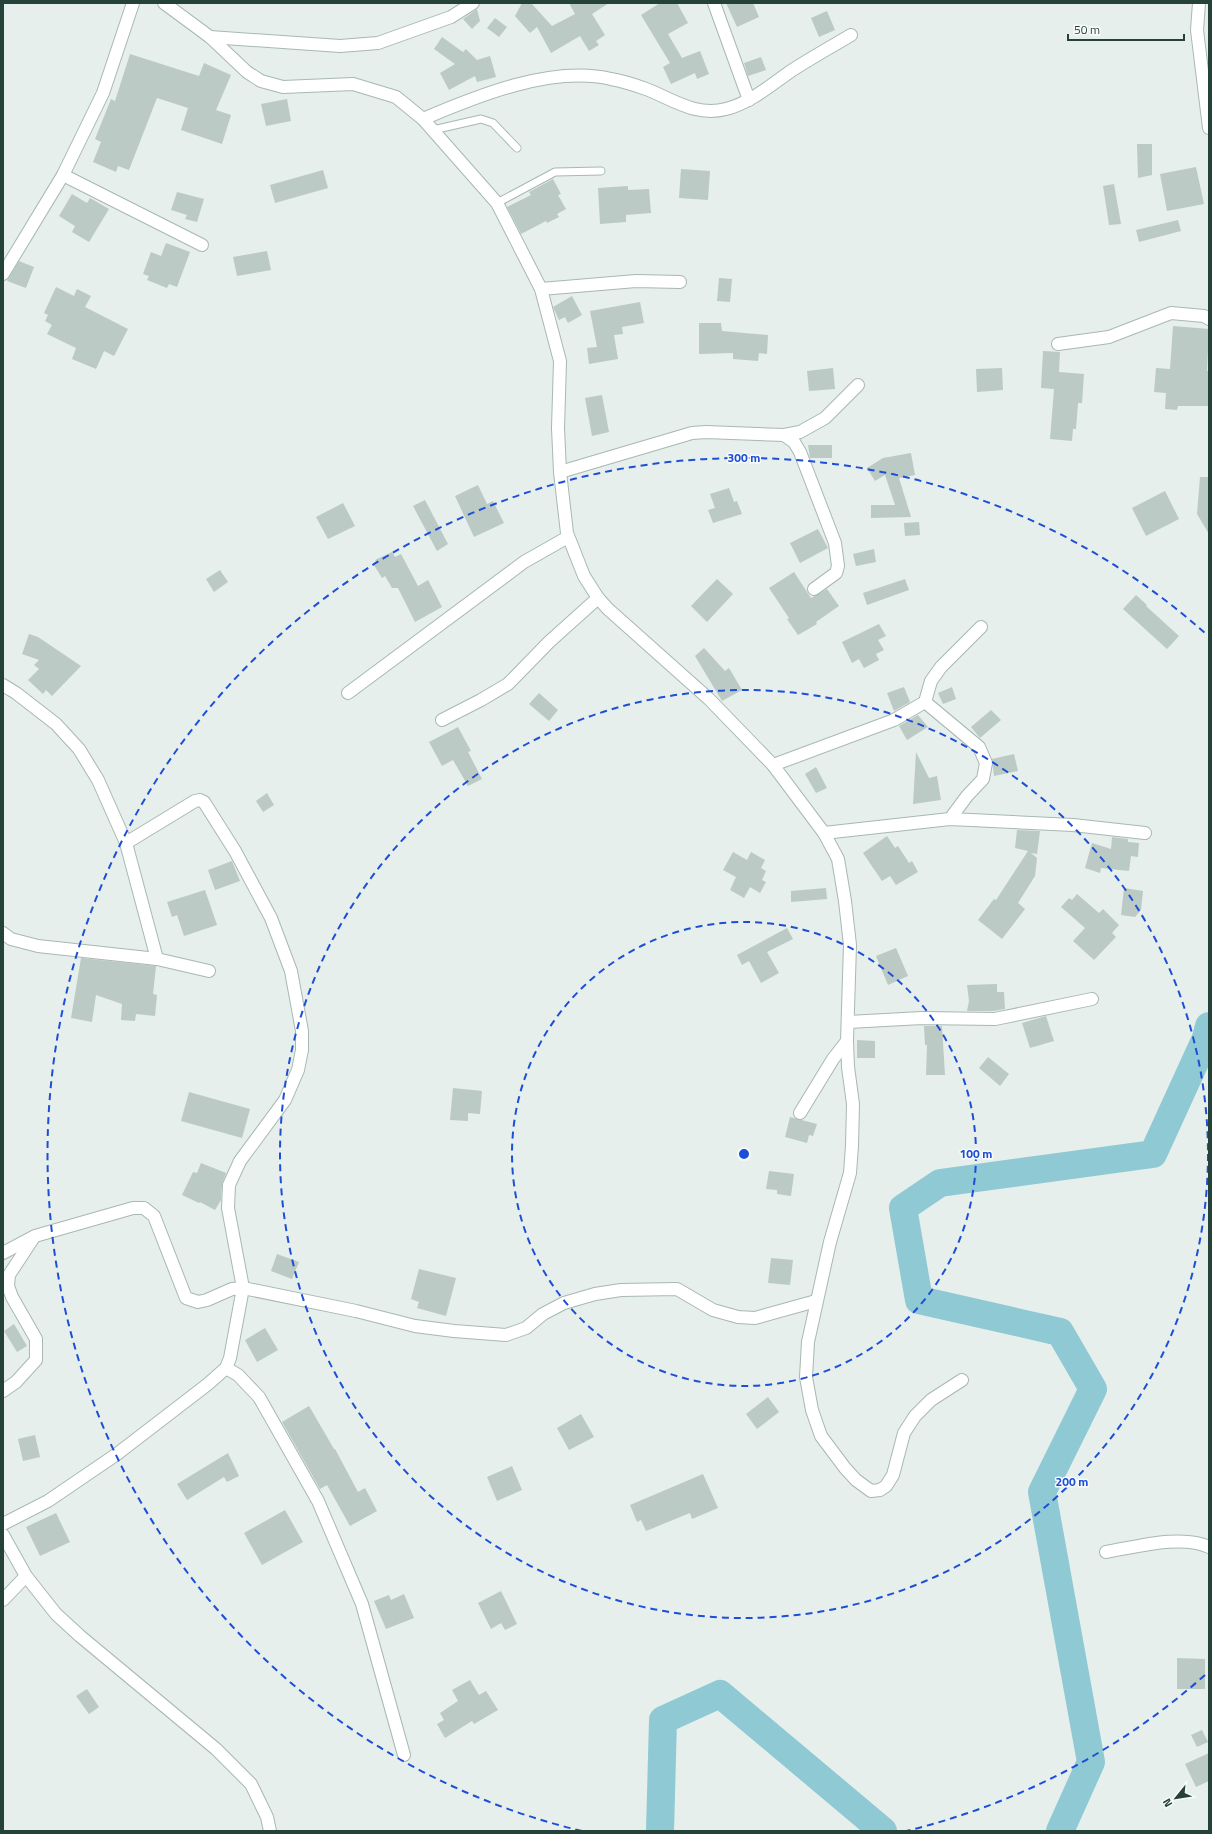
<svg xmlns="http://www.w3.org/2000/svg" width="1212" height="1834" viewBox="0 0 1212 1834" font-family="'Titillium Web',sans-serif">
	<rect width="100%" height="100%" fill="#e6efeb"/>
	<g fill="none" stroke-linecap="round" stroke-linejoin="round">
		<g stroke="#8ec9d4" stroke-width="28">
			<path d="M 660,1831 L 663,1720 L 720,1694 L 883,1831"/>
			<path d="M 1060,1831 L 1091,1762 L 1042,1492 L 1093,1389 L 1060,1332 L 919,1300 L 903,1208 L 940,1183 L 1153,1154 L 1206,1038 L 1209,1026"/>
		</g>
	</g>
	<g fill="#bbcac4">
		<path d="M 522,3 L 531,3 L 552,26 L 575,14 L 569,3 L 609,3 L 592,14 L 605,35 L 596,41 L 599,45 L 589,51 L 580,36 L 551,53 L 537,27 L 530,33 L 515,16 Z"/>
		<path d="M 660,3 L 677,3 L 688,23 L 668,34 L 682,58 L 700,51 L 709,74 L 697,79 L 695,73 L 671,84 L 663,67 L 670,63 L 641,15 Z"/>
		<path d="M 726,3 L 753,3 L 759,17 L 737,27 Z"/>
		<path d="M 477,9 L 480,21 L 472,29 L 463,19 Z"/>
		<path d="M 827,11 L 835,30 L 819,37 L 811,18 Z"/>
		<path d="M 495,18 L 507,27 L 499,37 L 487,28 Z"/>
		<path d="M 442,37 L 463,52 L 466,49 L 477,60 L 490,56 L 496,77 L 477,82 L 475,76 L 449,90 L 440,73 L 455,64 L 434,49 Z"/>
		<path d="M 130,54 L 199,76 L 204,63 L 231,75 L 216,110 L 231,115 L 222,144 L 181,130 L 188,108 L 157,98 L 129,170 L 118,166 L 116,172 L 93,162 L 101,142 L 95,139 L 111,99 L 115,101 Z"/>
		<path d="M 761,57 L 766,70 L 748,76 L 744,63 Z"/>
		<path d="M 287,99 L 291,121 L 266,126 L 261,104 Z"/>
		<path d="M 1137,144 L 1152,144 L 1152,175 L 1138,178 Z"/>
		<path d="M 1196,167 L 1204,204 L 1167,211 L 1160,174 Z"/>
		<path d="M 681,169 L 710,171 L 708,200 L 679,198 Z"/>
		<path d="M 323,170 L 328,188 L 275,203 L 270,185 Z"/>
		<path d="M 553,179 L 561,194 L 558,195 L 566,209 L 557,214 L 559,217 L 547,223 L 546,221 L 521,234 L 507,207 L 531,195 L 529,192 Z"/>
		<path d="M 1114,184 L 1121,224 L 1109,225 L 1103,186 Z"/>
		<path d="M 628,186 L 628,190 L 649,189 L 651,213 L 626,215 L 626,222 L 600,224 L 598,188 Z"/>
		<path d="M 177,192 L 204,199 L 197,222 L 185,219 L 187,215 L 171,210 Z"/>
		<path d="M 72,194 L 87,203 L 90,198 L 109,209 L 89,242 L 72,232 L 75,226 L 59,216 Z"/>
		<path d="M 1178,220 L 1181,231 L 1139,242 L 1136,230 Z"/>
		<path d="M 166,243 L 190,252 L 177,287 L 169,284 L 167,288 L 147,280 L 149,276 L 143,274 L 151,252 L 161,256 Z"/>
		<path d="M 267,251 L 271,270 L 237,276 L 233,257 Z"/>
		<path d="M 19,261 L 34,267 L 26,288 L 7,281 Z"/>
		<path d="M 719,278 L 732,279 L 730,302 L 717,301 Z"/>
		<path d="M 56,287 L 74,296 L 77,289 L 91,296 L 85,307 L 128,329 L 114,356 L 104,351 L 96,369 L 72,359 L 76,348 L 47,334 L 52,325 L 45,321 L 48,315 L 44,313 Z"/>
		<path d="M 572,296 L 582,315 L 568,323 L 565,317 L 559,320 L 553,307 Z"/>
		<path d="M 640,302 L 644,323 L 622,327 L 623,334 L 614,335 L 618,359 L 589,364 L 587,348 L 597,347 L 590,311 Z"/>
		<path d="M 699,323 L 721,323 L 722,331 L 768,335 L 767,354 L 759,353 L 758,361 L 733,359 L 733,353 L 699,354 Z"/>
		<path d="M 1173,326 L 1209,329 L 1207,371 L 1209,371 L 1209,406 L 1178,406 L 1177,410 L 1165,409 L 1166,393 L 1154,392 L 1156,368 L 1170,369 Z"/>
		<path d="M 1043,351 L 1060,352 L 1059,372 L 1084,374 L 1082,403 L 1078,403 L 1076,429 L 1073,429 L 1072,441 L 1050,439 L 1054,389 L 1041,388 Z"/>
		<path d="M 833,368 L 835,389 L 809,391 L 807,371 Z"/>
		<path d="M 1002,368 L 1003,390 L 977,392 L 976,369 Z"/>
		<path d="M 602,395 L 609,432 L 592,436 L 585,398 Z"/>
		<path d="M 808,445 L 832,445 L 832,458 L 810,458 Z"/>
		<path d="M 911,453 L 915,475 L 899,478 L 911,517 L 871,518 L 871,505 L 895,505 L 885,475 L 875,481 L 867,468 L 883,458 Z"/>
		<path d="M 1200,477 L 1209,477 L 1209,534 L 1197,514 Z"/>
		<path d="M 478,485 L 487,504 L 493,501 L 504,523 L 474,537 L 455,496 Z"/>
		<path d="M 729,488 L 734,502 L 737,501 L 742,514 L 713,523 L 708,510 L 715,508 L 710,494 Z"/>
		<path d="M 1165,491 L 1179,519 L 1146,536 L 1132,508 Z"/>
		<path d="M 425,500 L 448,544 L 437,551 L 413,506 Z"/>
		<path d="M 343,503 L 355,526 L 328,539 L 316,517 Z"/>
		<path d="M 919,522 L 920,535 L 905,536 L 904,523 Z"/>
		<path d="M 818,529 L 828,548 L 800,563 L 790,543 Z"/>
		<path d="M 874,549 L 876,562 L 856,566 L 853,554 Z"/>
		<path d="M 392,552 L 395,557 L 401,554 L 418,586 L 428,580 L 442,607 L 415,622 L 398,588 L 392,588 L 385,576 L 382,578 L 374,565 L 377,563 L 375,560 Z"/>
		<path d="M 220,570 L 228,582 L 214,592 L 206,579 Z"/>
		<path d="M 794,572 L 811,598 L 827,589 L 839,606 L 816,622 L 817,624 L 798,635 L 787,619 L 789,618 L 769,588 Z"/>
		<path d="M 717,579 L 733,594 L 707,622 L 691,606 Z"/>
		<path d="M 905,579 L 909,590 L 867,605 L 863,593 Z"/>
		<path d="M 1136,595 L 1147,605 L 1146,606 L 1179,636 L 1167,649 L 1123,609 Z"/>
		<path d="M 879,624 L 886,636 L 878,640 L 884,650 L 876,654 L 879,660 L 864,668 L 859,659 L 852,663 L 842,642 Z"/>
		<path d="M 29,634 L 38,637 L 81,666 L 52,696 L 46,690 L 43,694 L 28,680 L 39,669 L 34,665 L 39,660 L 22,654 Z"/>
		<path d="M 704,648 L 725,671 L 729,668 L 742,690 L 722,701 L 695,656 Z"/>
		<path d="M 904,687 L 910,702 L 894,711 L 887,693 Z"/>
		<path d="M 952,687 L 956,699 L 943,704 L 938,693 Z"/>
		<path d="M 539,693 L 558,710 L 549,721 L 529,704 Z"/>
		<path d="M 991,710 L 1001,720 L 980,738 L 971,727 Z"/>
		<path d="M 918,715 L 928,727 L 907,740 L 899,726 Z"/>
		<path d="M 458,727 L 471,751 L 468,752 L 482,779 L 468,786 L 453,760 L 442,766 L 429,742 Z"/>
		<path d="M 916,752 L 929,778 L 937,776 L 941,800 L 913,804 Z"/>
		<path d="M 1014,754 L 1018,771 L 994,776 L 992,759 Z"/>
		<path d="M 816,767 L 827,788 L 816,793 L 805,774 Z"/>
		<path d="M 267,793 L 274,805 L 263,812 L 256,801 Z"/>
		<path d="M 1017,830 L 1040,831 L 1037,854 L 1031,853 L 1037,858 L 1035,876 L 1018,903 L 1025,909 L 1002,939 L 978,920 L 994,899 L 996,900 L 1028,851 L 1015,848 Z"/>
		<path d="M 887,836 L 895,848 L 898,846 L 909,863 L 912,861 L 918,872 L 896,885 L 890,876 L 882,881 L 863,853 Z"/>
		<path d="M 1112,837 L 1128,839 L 1128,842 L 1139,843 L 1138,857 L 1131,856 L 1129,871 L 1101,868 L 1100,873 L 1085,868 L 1092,843 L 1111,849 Z"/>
		<path d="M 733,852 L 747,860 L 751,852 L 765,860 L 761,868 L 766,871 L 762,880 L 766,882 L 760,893 L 750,887 L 744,898 L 730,890 L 736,877 L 723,870 Z"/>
		<path d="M 232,861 L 240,881 L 215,890 L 208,870 Z"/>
		<path d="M 826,888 L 827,899 L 791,902 L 791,891 Z"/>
		<path d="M 1124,888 L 1143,891 L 1141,910 L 1135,917 L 1121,915 Z"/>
		<path d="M 205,890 L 217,925 L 184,936 L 177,915 L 172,917 L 167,902 Z"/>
		<path d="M 1077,894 L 1099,913 L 1103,909 L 1119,925 L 1112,933 L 1116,937 L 1094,960 L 1073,941 L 1085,928 L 1061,907 L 1069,898 L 1072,900 Z"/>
		<path d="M 787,928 L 793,939 L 767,952 L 779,973 L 761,983 L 749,961 L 742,965 L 737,955 Z"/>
		<path d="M 896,948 L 908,976 L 888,985 L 876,956 Z"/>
		<path d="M 81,958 L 156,966 L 153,994 L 157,995 L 155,1016 L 136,1014 L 135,1021 L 121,1020 L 122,1004 L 96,995 L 92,1022 L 71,1018 Z"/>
		<path d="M 997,984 L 997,992 L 1004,992 L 1005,1009 L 994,1011 L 967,1011 L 969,1001 L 967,985 Z"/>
		<path d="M 1046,1016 L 1054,1041 L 1030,1048 L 1022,1023 Z"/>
		<path d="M 924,1026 L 942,1026 L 945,1075 L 926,1075 L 927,1045 L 925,1045 Z"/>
		<path d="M 857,1040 L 875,1041 L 875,1058 L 857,1058 Z"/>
		<path d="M 988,1057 L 1009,1074 L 1000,1086 L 979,1068 Z"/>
		<path d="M 453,1088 L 482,1091 L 480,1114 L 468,1113 L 468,1121 L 450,1120 Z"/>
		<path d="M 189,1092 L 250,1109 L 242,1138 L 181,1121 Z"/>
		<path d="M 790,1117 L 817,1124 L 813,1136 L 809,1135 L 807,1143 L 785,1137 Z"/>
		<path d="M 201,1163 L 226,1173 L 222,1184 L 221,1200 L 215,1210 L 200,1202 L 199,1203 L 182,1195 L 193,1172 L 197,1173 Z"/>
		<path d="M 769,1171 L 794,1174 L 791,1196 L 777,1194 L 777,1190 L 766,1189 Z"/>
		<path d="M 277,1254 L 299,1262 L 292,1279 L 271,1271 Z"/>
		<path d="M 771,1258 L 793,1260 L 790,1285 L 768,1283 Z"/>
		<path d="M 419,1269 L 456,1278 L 446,1316 L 417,1308 L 419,1302 L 411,1299 Z"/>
		<path d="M 14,1324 L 27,1346 L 17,1352 L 4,1331 Z"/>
		<path d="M 265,1328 L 278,1350 L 257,1362 L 245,1340 Z"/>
		<path d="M 768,1397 L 779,1412 L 757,1429 L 746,1414 Z"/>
		<path d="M 309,1406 L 334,1449 L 335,1449 L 358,1492 L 365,1488 L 377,1511 L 350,1526 L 327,1485 L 320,1489 L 282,1422 Z"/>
		<path d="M 581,1414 L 594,1437 L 569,1450 L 557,1428 Z"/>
		<path d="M 35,1435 L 40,1457 L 23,1461 L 18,1439 Z"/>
		<path d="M 228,1453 L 239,1476 L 227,1482 L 224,1477 L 187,1500 L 177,1484 Z"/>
		<path d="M 512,1466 L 522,1490 L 497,1501 L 487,1477 Z"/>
		<path d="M 703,1474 L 718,1508 L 692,1519 L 690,1513 L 646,1531 L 641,1520 L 637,1522 L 630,1505 Z"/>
		<path d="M 285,1510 L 303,1542 L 262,1565 L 244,1533 Z"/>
		<path d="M 56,1513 L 70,1542 L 40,1556 L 26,1527 Z"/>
		<path d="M 501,1591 L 517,1624 L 505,1630 L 501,1623 L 491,1629 L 478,1603 Z"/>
		<path d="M 404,1594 L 414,1618 L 386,1629 L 374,1601 L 389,1595 L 391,1600 Z"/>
		<path d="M 1177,1658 L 1205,1659 L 1205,1689 L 1177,1689 Z"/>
		<path d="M 470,1680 L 479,1695 L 486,1691 L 498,1710 L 474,1724 L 472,1721 L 445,1738 L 437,1724 L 444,1720 L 440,1713 L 458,1701 L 452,1690 Z"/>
		<path d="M 87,1689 L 99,1707 L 89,1714 L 76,1696 Z"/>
		<path d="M 1202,1730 L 1208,1742 L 1197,1747 L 1191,1735 Z"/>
		<path d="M 1209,1753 L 1209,1781 L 1196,1787 L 1185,1764 Z"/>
	</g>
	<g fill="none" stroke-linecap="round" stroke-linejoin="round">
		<g stroke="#a8b8b2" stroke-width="9">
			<g id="lane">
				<path d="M 433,130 L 481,119 L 493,123 L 517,148"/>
				<path d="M 497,203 L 555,172 L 601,171"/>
			</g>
		</g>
		<g stroke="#a8b8b2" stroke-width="14">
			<g id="street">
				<path d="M 164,3 L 210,37 L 247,72 L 261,81 L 283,87 L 353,84 L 396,97 L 423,119 L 497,203 L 541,289 L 560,361 L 558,428 L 560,472 L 567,533 L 584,576 L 598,598 L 608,609 L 709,699 L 773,765 L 824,833 L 838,859 L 845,901 L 850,945 L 847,1041 L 848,1067 L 853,1104 L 852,1146 L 850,1173 L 830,1242 L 808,1342 L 806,1377 L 812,1410 L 821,1436 L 845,1468 L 856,1480 L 871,1491 L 880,1490 L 886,1486 L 893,1475 L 904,1433 L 915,1416 L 931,1400 L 962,1380"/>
				<path d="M 714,3 L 749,100"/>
				<path d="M 1199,3 L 1197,30 L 1209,128"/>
				<path d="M 210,37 L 340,46 L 378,43 L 451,17 L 473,3"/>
				<path d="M 423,119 C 477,96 552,65 611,79 C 622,81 635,85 646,89 C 672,99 696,117 726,109 C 750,103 771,85 791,71 C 811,58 831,47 851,35"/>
				<path d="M 63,175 L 202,245"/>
				<path d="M 3,274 L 63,175 L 103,93 L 133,3"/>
				<path d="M 541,289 L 636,281 L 680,282"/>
				<path d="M 1058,344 L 1109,337 L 1171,313 L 1204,316 L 1209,319"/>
				<path d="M 784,435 L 794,442 L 800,452 L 835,543 L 838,566 L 836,573 L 814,589"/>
				<path d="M 560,472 L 692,433 L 706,432 L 784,435 L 800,432 L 825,418 L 858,385"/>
				<path d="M 3,685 L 16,693 L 56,724 L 79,749 L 98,780 L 126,843 L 157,959"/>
				<path d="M 348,693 L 524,562 L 568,537"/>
				<path d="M 925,702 L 979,747 L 986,763 L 983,779 L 967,796 L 950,819"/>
				<path d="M 442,720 L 481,700 L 508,684 L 549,642 L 598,598"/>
				<path d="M 773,765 L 894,720 L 925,702 L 931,681 L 941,667 L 981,627"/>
				<path d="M 824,833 L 950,819 L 1073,825 L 1145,833"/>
				<path d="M 3,933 L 11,939 L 38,946 L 157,959 L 209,971"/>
				<path d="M 848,1022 L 922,1018 L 995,1019 L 1092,999"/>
				<path d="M 800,1113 L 833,1059 L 847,1041"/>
				<path d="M 3,1253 L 35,1236 L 133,1208 L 144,1208 L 154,1216 L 186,1298 L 198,1302 L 207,1300 L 232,1289 L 243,1288 L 356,1311 L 415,1326 L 454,1331 L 506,1335 L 526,1328 L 543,1314 L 564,1303 L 595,1294 L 621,1290 L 677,1289 L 713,1310 L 738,1317 L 755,1318 L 816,1301"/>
				<path d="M 226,1368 L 238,1375 L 259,1397 L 318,1501 L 362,1604 L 404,1755"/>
				<path d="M 3,1391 L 16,1382 L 36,1360 L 36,1339 L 12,1297 L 8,1286 L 9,1275 L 34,1237"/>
				<path d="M 3,1524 L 48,1501 L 117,1454 L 208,1384 L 226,1368 L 230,1358 L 243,1288 L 228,1208 L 229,1185 L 240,1161 L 285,1100 L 298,1070 L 302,1050 L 302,1031 L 291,971 L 271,918 L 235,851 L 204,802 L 200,800 L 195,801 L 126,843"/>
				<path d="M 3,1535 L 26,1576 L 56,1614 L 80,1636 L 216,1749 L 251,1784 L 267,1817 L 270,1831"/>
				<path d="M 1106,1552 C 1136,1547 1182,1534 1209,1547"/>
				<path d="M 3,1600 L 26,1576"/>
			</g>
		</g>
		<use href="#lane" stroke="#fff" stroke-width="7"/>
		<use href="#street" stroke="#fff" stroke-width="12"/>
	</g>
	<g fill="none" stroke="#1d4ed8" stroke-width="2" stroke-dasharray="7 5">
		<circle cx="744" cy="1154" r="232"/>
		<circle cx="744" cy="1154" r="464"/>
		<path d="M1205 1675A696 696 0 0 1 906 1831M582 1831A696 696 0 1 1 1205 633"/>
	</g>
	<circle cx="744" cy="1154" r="6" fill="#1d4ed8" stroke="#f7fbf9" stroke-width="2"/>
	<g font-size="12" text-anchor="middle" font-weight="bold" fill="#1d4ed8" stroke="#f7fbf9" stroke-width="3" stroke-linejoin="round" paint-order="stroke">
		<text x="744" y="462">300 m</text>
		<text x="976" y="1158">100 m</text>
		<text x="1072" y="1486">200 m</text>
	</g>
	<rect width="1212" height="1834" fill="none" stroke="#24423a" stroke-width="8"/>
	<g transform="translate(1176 1798) rotate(240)" stroke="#f7fbf9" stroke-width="3" paint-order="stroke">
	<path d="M0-3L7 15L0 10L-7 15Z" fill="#24423a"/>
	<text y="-6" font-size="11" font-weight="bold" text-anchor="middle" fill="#24423a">N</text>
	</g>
	<path d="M1068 34v6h116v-6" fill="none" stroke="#24423a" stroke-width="2"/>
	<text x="1074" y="34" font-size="12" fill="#24423a" stroke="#f7fbf9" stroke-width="3" paint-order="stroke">50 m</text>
</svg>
